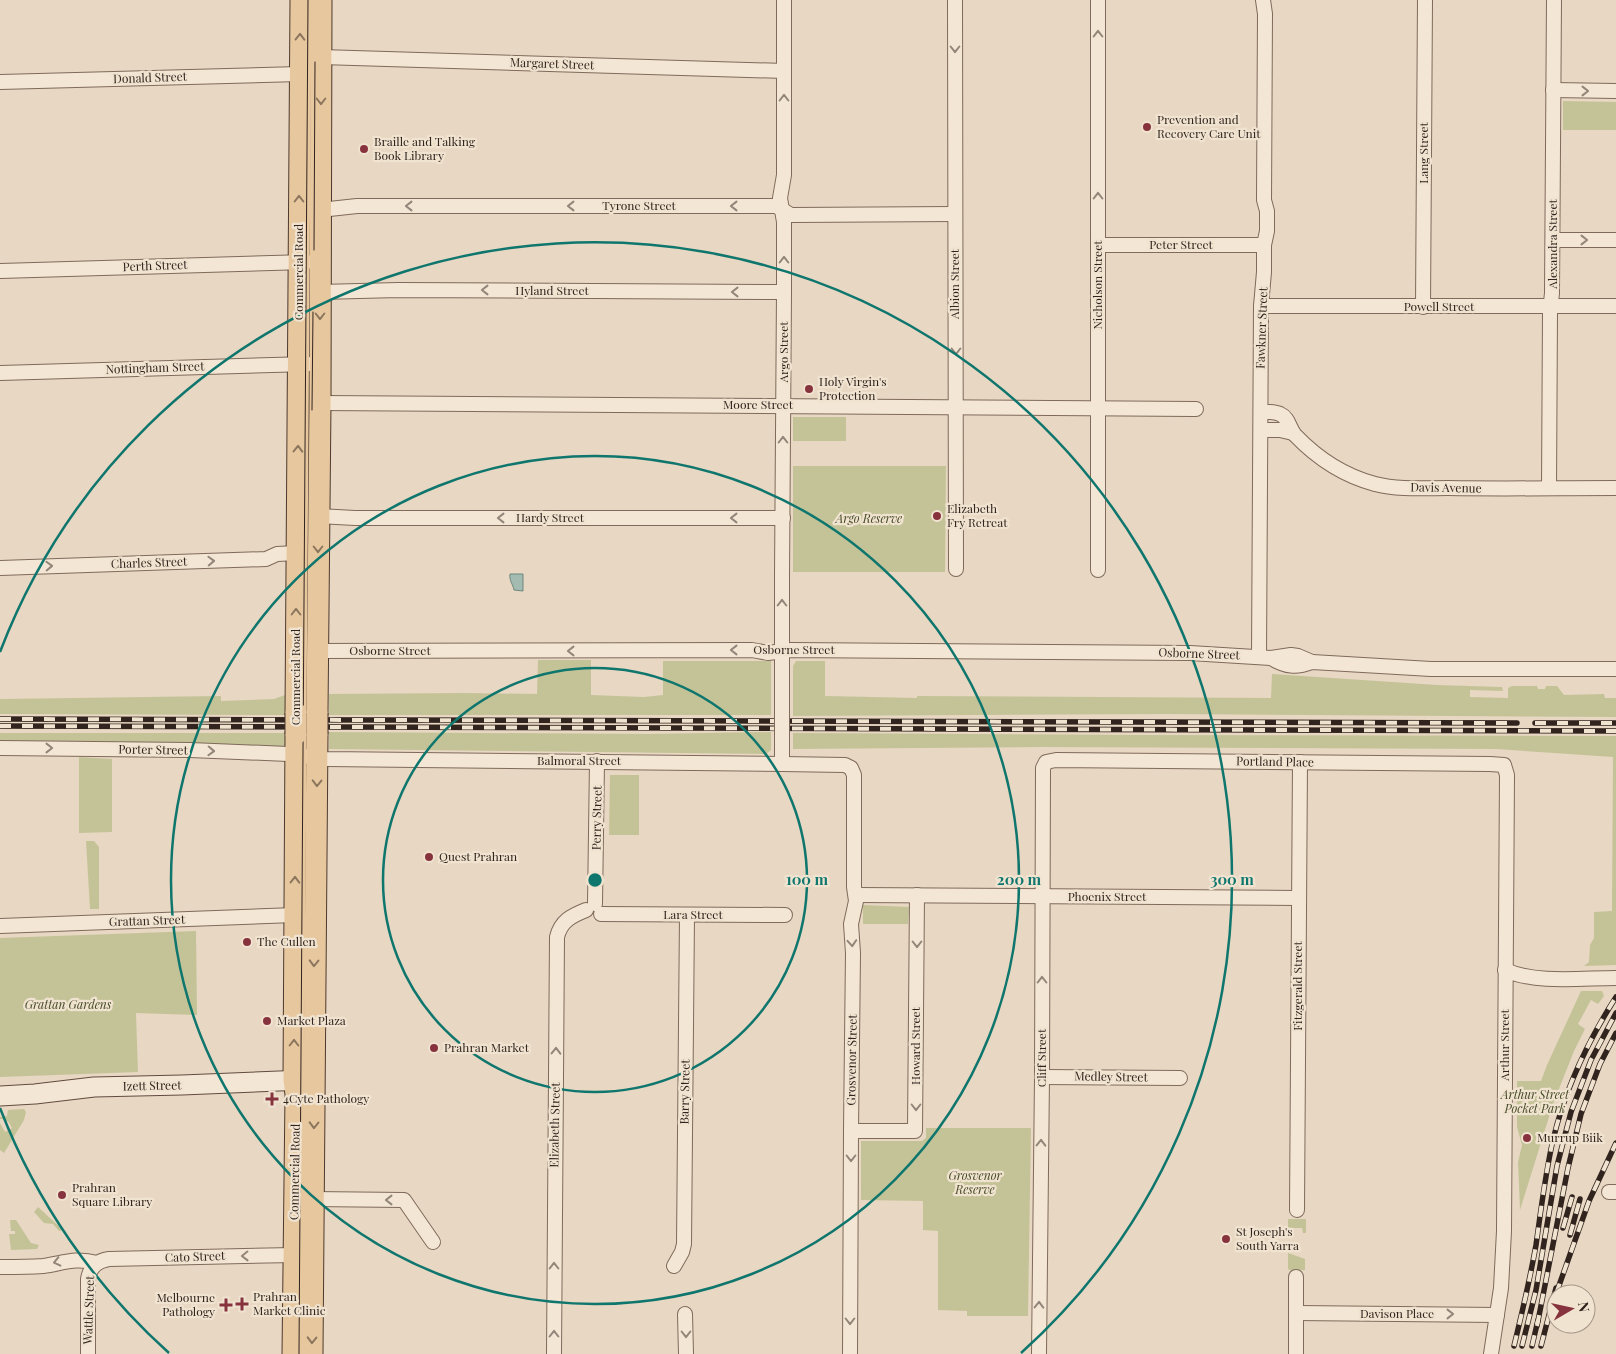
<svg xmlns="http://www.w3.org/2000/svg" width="1616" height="1354" viewBox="0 0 1616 1354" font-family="'Playfair Display',serif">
	<rect width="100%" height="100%" fill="#e8d7c2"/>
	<g fill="#c4c398">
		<path d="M 1563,101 L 1616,102 L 1616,130 L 1563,130 Z"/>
		<rect x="793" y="417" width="53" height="24"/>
		<path d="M 793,466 L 946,466 L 945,572 L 793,572 Z"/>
		<path d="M 538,660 L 591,660 L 591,695 L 644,697 L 663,695 L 663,661 L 771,661 L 771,715 L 329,715 L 329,694 L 464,693 L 537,694 Z"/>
		<path d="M 796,661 L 825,661 L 825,696 L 917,698 L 917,696 L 1271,698 L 1272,674 L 1437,685 L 1502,687 L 1503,691 L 1470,690 L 1470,697 L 1508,698 L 1508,688 L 1512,686 L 1537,686 L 1538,689 L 1545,689 L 1546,686 L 1557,686 L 1564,695 L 1604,694 L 1605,698 L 1616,698 L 1616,717 L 1167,714 L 793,716 L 793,666 Z"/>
		<path d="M 285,695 L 285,715 L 0,714 L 0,699 L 221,696 L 221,701 L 274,699 Z"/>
		<path d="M 329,732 L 648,734 L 771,732 L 771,750 L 766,754 L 329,749 Z"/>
		<path d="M 0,733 L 285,733 L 285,748 L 0,743 Z"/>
		<path d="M 793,733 L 1137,735 L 1616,736 L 1616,965 L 1584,966 L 1589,962 L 1590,945 L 1594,938 L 1594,912 L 1612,911 L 1613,757 L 1496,749 L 1042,747 L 793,749 Z"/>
		<path d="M 79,757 L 112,759 L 112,832 L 79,833 Z"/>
		<path d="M 610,775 L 639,775 L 639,835 L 609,835 Z"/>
		<path d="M 86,841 L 94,841 L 99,847 L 99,909 L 90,909 Z"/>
		<path d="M 863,905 L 909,907 L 908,924 L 863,924 Z"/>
		<path d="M 196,931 L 197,1015 L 136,1013 L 138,1072 L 0,1077 L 0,938 Z"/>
		<path d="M 1581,991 L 1602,991 L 1604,996 L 1598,1004 L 1591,1000 L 1578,1024 L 1585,1029 L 1574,1051 L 1553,1104 L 1520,1210 L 1518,1162 L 1522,1145 L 1517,1127 L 1517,1081 L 1541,1081 L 1547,1065 Z"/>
		<path d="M 24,1109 L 26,1112 L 24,1120 L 4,1153 L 0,1150 L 0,1123 L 5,1132 L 12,1128 L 8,1121 L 5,1122 L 3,1119 L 0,1119 L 0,1117 L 7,1116 L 8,1110 Z"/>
		<path d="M 926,1128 L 1031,1128 L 1028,1316 L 967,1316 L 967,1311 L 938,1310 L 938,1231 L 923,1230 L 923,1201 L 861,1200 L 861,1141 L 922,1141 L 926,1138 Z"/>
		<path d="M 38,1207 L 63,1230 L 59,1231 L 53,1224 L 44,1223 L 34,1212 Z"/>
		<path d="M 1288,1219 L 1306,1219 L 1306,1233 L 1303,1233 L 1302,1228 L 1288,1228 Z"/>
		<path d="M 10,1220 L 16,1220 L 31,1243 L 39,1245 L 37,1249 L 11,1250 L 9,1234 L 15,1234 L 15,1231 L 11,1231 Z"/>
		<path d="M 1288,1253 L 1305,1259 L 1305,1270 L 1291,1271 L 1288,1269 Z"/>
	</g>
	<path fill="#a4bbb1" stroke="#6c877d" d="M 510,574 L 523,574 L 523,591 L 514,590 C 513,584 509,581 510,574 Z"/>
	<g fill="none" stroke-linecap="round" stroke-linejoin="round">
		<g stroke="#7f6a5b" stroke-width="16">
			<g id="street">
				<path d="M 955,0 L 956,569"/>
				<path d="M 1098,0 L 1098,570"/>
				<path d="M 321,57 L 784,71"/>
				<path d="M 0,82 L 300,74"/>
				<path d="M 1553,90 L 1616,91"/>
				<path d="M 320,210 L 357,206 L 776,206 L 791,215 L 955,214"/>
				<path d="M 1553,240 L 1616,240"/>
				<path d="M 1098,245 L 1264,245"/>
				<path d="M 0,271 L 307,262"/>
				<path d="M 320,292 L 398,290 L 784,292"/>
				<path d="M 1261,306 L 1616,306"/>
				<path d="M 1423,307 L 1425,0"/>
				<path d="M 0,373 L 309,364"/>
				<path d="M 320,403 L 1196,409"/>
				<path d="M 1261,412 C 1267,412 1274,411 1280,414 C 1289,418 1289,428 1295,435 C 1317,458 1345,476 1375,484 C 1398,490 1425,488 1448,488 C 1504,489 1560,488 1616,488"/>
				<path d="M 1261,430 L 1280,430 L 1293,433"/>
				<path d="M 1549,488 L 1550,312 L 1552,293 L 1554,0"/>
				<path d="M 318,516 L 355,518 L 783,518"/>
				<path d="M 0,568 L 266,559 L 277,554 L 297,553"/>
				<path d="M 317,651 L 752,650 L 768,653 L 791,650 L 1190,653 L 1271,658 L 1291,655 L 1298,656 L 1312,662"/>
				<path d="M 1259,657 L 1261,306 L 1264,272 L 1264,245 L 1267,231 L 1267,211 L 1264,200 L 1265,14 L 1263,0"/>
				<path d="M 1271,658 C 1286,667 1296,668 1312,662 L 1431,669 L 1616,669"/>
				<path d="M 782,714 L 782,576 L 784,292 L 784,222 L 780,198 L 784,175 L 784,0"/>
				<path d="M 0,748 L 190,750 L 288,754 L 326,759 L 782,764 L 845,765 L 851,768 L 854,775 L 854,887 L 856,901 L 851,924 L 853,953 L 851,1131 L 850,1354"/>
				<path d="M 782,764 L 782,734"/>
				<path d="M 856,895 L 1298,898"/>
				<path d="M 595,904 L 597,761"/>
				<path d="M 601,914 L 785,915"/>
				<path d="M 0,926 L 295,915"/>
				<path d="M 1505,970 C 1536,984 1582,978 1616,978"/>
				<path d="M 1042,1077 L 1180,1078"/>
				<path d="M 851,1131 L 915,1131 L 917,895"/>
				<path d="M 1609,1192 L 1616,1192"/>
				<path d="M 312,1199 L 404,1200 L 433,1242"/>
				<path d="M 1297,1210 L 1300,762"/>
				<path d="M 674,1266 L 682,1252 L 684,1244 L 687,915"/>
				<path d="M 0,1267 C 14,1267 29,1267 43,1266 C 64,1263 75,1257 97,1263"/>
				<path d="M 1296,1313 L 1497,1315"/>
				<path d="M 685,1314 L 686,1354"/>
				<path d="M 88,1354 L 88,1279 C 90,1267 97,1261 109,1259 L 294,1255"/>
				<path d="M 554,1354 L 557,937 C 561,921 571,916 586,910"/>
				<path d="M 1039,1354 L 1042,1077 L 1043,768 L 1046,762 L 1056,760 L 1490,764 L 1504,765 L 1507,775 L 1504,1231 L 1501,1288 L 1491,1354"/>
				<path d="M 1296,1354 L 1296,1277"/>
			</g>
		</g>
		<g stroke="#614b3f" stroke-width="21">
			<path id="secondary" d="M 0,1096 L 35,1094 L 94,1087 L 182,1085 L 304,1080"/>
		</g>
		<g stroke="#4d392f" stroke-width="23">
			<g id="primary">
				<path d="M 296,713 L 301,0"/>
				<path d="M 317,713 L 320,403 L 321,0"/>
				<path d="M 293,1354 L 296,1094 L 294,1080 L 296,734"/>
				<path d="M 312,1354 L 317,734"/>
			</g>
		</g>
		<use href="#street" stroke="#f4e6d4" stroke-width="14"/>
		<use href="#secondary" stroke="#f4e6d4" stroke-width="19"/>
		<use href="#primary" stroke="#e7c79e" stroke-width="21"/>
		<g stroke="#31241e" stroke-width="1">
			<path d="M 314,250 L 315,62"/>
			<path d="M 312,410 L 313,312"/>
			<path d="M 299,1354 L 308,0"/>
		</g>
		<g stroke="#31241e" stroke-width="5.5">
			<g id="rail">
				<path d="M 0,719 L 1517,723"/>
				<path d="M 1535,723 L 1616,723"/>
				<path d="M 0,726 L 1616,731"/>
				<path d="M 1563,1228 L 1572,1197"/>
				<path d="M 1570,1235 L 1580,1199"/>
				<path d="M 1556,1294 L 1589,1201 L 1616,1143"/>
				<path d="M 1537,1326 L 1568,1168 L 1581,1114 L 1600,1064 L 1616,1033"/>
				<path d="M 1514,1346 C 1522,1313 1530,1279 1536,1245 C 1541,1210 1545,1175 1553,1140 C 1565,1089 1588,1041 1616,997"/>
				<path d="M 1522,1346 L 1536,1290 L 1557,1166 L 1571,1112 L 1591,1060 L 1616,1013"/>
				<path d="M 1532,1346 L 1538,1320"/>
				<path d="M 1541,1346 L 1556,1288"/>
			</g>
		</g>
		<use href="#rail" stroke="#f0e3d0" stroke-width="4" stroke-dasharray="11" stroke-linecap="butt"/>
		<g stroke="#7f6a5b" stroke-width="16" stroke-linecap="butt">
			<path id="street-bridge" d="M 782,714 L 782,734"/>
		</g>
		<g stroke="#4d392f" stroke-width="23" stroke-linecap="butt">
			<g id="primary-bridge">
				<path d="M 296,713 L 296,734"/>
				<path d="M 317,734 L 317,713"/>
			</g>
		</g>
		<use href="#street-bridge" stroke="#f4e6d4" stroke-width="14"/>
		<use href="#primary-bridge" stroke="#e7c79e" stroke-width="21"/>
	</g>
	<defs><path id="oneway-chevron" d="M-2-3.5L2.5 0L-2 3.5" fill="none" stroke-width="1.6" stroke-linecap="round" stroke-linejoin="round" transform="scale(1.25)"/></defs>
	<g stroke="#928579">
		<use href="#oneway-chevron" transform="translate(1098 34) rotate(-90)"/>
		<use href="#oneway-chevron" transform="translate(955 49) rotate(90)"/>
		<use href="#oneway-chevron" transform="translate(1585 91)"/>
		<use href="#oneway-chevron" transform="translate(784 98) rotate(-90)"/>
		<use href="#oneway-chevron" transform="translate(1098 196) rotate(-90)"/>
		<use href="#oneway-chevron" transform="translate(409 206) rotate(-180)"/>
		<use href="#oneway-chevron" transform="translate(571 206) rotate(-180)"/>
		<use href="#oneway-chevron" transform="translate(734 206) rotate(-180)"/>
		<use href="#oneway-chevron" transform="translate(1584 240)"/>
		<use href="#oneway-chevron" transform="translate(784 260) rotate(-90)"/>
		<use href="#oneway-chevron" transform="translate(485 290) rotate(-180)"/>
		<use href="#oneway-chevron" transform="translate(735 292) rotate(-180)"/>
		<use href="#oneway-chevron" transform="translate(956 351) rotate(90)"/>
		<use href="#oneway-chevron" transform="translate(783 440) rotate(-90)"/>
		<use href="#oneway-chevron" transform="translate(501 518) rotate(-180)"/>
		<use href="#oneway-chevron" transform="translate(734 518) rotate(-180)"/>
		<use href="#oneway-chevron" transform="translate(211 561) rotate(-2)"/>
		<use href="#oneway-chevron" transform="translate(49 566) rotate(-2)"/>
		<use href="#oneway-chevron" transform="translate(782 603) rotate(-90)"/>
		<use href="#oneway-chevron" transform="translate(734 650) rotate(180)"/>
		<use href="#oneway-chevron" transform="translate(571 651) rotate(180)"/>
		<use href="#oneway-chevron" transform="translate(49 748)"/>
		<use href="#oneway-chevron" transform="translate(211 751) rotate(2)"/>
		<use href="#oneway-chevron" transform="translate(852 943) rotate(86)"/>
		<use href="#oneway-chevron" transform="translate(917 944) rotate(90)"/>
		<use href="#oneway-chevron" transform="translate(1042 980) rotate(-90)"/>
		<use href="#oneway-chevron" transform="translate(556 1051) rotate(-89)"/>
		<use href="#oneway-chevron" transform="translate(916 1107) rotate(90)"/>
		<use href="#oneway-chevron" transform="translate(1041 1143) rotate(-89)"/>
		<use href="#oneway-chevron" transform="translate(851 1158) rotate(90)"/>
		<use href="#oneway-chevron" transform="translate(389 1200) rotate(-180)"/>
		<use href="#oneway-chevron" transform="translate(245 1256) rotate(179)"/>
		<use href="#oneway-chevron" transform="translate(57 1262) rotate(167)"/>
		<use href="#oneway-chevron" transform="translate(554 1266) rotate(-90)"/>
		<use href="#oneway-chevron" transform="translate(1039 1305) rotate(-89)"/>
		<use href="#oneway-chevron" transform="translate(1450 1314)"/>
		<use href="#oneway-chevron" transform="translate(850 1321) rotate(90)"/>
		<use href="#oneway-chevron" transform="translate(554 1334) rotate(-90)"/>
		<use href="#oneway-chevron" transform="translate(686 1334) rotate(90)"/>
	</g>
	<g stroke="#8c765e">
		<use href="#oneway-chevron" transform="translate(300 37) rotate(-89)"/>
		<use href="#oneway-chevron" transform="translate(321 101) rotate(90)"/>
		<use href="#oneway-chevron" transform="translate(299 199) rotate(-90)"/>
		<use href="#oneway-chevron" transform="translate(320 316) rotate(90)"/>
		<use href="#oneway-chevron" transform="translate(298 449) rotate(-89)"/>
		<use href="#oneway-chevron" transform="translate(318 549) rotate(90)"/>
		<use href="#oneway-chevron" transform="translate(296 612) rotate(-90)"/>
		<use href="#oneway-chevron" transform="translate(317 783) rotate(91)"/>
		<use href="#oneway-chevron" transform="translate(295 880) rotate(-89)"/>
		<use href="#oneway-chevron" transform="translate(314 963) rotate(91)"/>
		<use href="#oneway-chevron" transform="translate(294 1043) rotate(-90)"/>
		<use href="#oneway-chevron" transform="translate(314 1125) rotate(91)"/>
		<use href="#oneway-chevron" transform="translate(312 1340) rotate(91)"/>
	</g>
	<g fill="none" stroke="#0f766e" stroke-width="2.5">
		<circle cx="595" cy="880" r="212"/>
		<circle cx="595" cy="880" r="424"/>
		<path d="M169 1353A637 637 0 0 1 0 1108M0 652A637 637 0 1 1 1021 1353"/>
	</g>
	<g fill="#87333e" stroke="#f0e3d0" stroke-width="2">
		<circle cx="1147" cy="127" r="5"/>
		<circle cx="364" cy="149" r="5"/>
		<circle cx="809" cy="389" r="5"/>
		<circle cx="937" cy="516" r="5"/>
		<circle cx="429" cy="857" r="5"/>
		<circle cx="247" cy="942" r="5"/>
		<circle cx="267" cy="1021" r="5"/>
		<circle cx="434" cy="1048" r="5"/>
		<path d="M269.5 1091.5h5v5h5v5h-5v5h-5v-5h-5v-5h5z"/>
		<circle cx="1527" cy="1138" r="5"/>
		<circle cx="62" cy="1195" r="5"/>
		<circle cx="1226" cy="1239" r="5"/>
		<path d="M239.5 1296.5h5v5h5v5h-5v5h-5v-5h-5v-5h5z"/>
		<path d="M223.5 1297.5h5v5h5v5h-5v5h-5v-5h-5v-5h5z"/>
	</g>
	<g text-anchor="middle" stroke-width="4.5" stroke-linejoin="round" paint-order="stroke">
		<g font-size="12" fill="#31241e" stroke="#f0e3d0">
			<text transform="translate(552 64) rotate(2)" y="4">Margaret Street</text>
			<text transform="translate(150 78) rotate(-2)" y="4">Donald Street</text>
			<text transform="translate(1424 153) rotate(-90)" y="4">Lang Street</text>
			<text x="639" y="210">Tyrone Street</text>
			<text transform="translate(1553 244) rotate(-90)" y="4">Alexandra Street</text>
			<text x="1181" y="249">Peter Street</text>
			<text transform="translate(155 266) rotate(-2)" y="4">Perth Street</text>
			<text transform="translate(299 272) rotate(-90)" y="4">Commercial Road</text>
			<text transform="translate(955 284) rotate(-90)" y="4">Albion Street</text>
			<text transform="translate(1098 285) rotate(-90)" y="4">Nicholson Street</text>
			<text x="552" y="295">Hyland Street</text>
			<text x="1439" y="311">Powell Street</text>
			<text transform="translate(1262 328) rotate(-88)" y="4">Fawkner Street</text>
			<text transform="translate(784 352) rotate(-90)" y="4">Argo Street</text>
			<text transform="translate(155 368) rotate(-2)" y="4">Nottingham Street</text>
			<text x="758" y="409">Moore Street</text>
			<text transform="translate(1446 488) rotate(1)" y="4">Davis Avenue</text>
			<text x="550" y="522">Hardy Street</text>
			<text transform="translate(149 563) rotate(-2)" y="4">Charles Street</text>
			<text x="794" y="654">Osborne Street</text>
			<text x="390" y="655">Osborne Street</text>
			<text transform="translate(1199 654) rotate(2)" y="4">Osborne Street</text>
			<text transform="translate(296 677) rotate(-90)" y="4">Commercial Road</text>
			<text transform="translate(153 750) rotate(1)" y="4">Porter Street</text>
			<text x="579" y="765">Balmoral Street</text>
			<text transform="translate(1275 762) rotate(1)" y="4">Portland Place</text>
			<text transform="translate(597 818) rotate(-89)" y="4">Perry Street</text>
			<text x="1107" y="901">Phoenix Street</text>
			<text x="693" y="919">Lara Street</text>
			<text transform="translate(147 921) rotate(-2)" y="4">Grattan Street</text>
			<text transform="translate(1298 986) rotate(-90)" y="4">Fitzgerald Street</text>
			<text transform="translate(1505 1045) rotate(-90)" y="4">Arthur Street</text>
			<text transform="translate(916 1046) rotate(-90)" y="4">Howard Street</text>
			<text transform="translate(1042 1058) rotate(-90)" y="4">Cliff Street</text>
			<text transform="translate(852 1060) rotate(-89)" y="4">Grosvenor Street</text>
			<text transform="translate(1111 1077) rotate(1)" y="4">Medley Street</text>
			<text transform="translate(152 1086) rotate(-1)" y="4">Izett Street</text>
			<text transform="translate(685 1092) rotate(-89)" y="4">Barry Street</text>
			<text transform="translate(555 1125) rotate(-89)" y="4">Elizabeth Street</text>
			<text transform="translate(295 1172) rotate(-89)" y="4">Commercial Road</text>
			<text transform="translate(195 1257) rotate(-2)" y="4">Cato Street</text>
			<text transform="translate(89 1310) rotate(-88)" y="4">Wattle Street</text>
			<text x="1397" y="1318">Davison Place</text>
		</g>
		<g font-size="12" fill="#31241e" stroke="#f0e3d0" text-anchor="start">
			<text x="1157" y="124">Prevention and<tspan x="1157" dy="14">Recovery Care Unit</tspan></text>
			<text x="374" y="146">Braille and Talking<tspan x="374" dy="14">Book Library</tspan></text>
			<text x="819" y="386">Holy Virgin's<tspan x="819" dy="14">Protection</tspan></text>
			<text x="947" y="513">Elizabeth<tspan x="947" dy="14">Fry Retreat</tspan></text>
			<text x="439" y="861">Quest Prahran</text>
			<text x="257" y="946">The Cullen</text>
			<text x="277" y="1025">Market Plaza</text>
			<text x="444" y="1052">Prahran Market</text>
			<text x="283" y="1103">4Cyte Pathology</text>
			<text x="1537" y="1142">Murrup Biik</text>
			<text x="72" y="1192">Prahran<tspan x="72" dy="14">Square Library</tspan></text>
			<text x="1236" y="1236">St Joseph's<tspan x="1236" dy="14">South Yarra</tspan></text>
			<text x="253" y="1301">Prahran<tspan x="253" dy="14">Market Clinic</tspan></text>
			<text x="215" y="1302" text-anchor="end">Melbourne<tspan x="215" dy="14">Pathology</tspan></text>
		</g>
		<g font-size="12" font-style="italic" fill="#464b27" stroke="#f0e3d0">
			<text x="869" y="523">Argo Reserve</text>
			<text x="68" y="1009">Grattan Gardens</text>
			<text x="1535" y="1099">Arthur Street<tspan x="1535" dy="14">Pocket Park</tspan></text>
			<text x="975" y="1180">Grosvenor<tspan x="975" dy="14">Reserve</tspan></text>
		</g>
	</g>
	<circle cx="595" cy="880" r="8" fill="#0f766e" stroke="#f0e3d0" stroke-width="2.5"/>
	<g font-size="15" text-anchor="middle" font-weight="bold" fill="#0f766e" stroke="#f0e3d0" stroke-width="4.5" stroke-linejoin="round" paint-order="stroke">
		<text x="807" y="885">100 m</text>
		<text x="1019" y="885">200 m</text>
		<text x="1232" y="885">300 m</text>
	</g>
	<g transform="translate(1571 1309) rotate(81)"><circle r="24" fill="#f0e3d0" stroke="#a49789"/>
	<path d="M0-4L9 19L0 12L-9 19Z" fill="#87333e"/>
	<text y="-8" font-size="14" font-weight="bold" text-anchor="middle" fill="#31241e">N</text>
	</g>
</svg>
